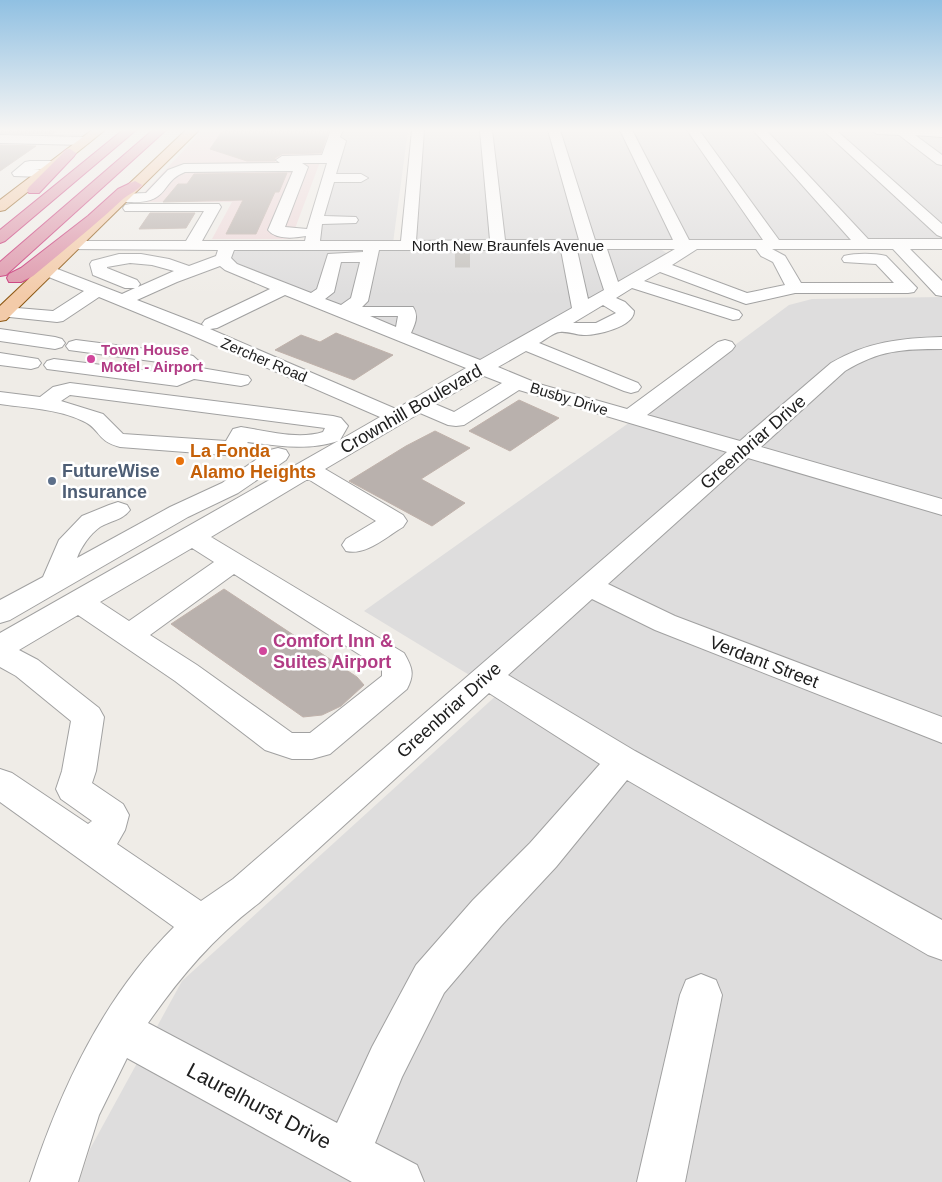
<svg xmlns="http://www.w3.org/2000/svg" width="942" height="1182" viewBox="0 0 942 1182" font-family="Arial,sans-serif">
	<rect width="100%" height="100%" fill="#efece7"/>
	<g fill="#dedddd">
		<path d="M 342,130 L 408,130 L 393,243 L 304,243 Z"/>
		<path d="M 423,130 L 942,130 L 942,239 L 416,242 Z"/>
		<path d="M 245,250 L 662,250 L 669,255 L 481,360 L 472,359 L 231,262 L 231,252 Z"/>
		<path d="M 942,297 L 942,1182 L 79,1182 L 90,1149 L 182,981 L 499,693 L 364,611 L 654,405 L 789,305 L 812,299 Z"/>
	</g>
	<path fill="#eed9da" d="M 203,130 L 332,130 L 291,239 L 212,239 L 232,202 L 135,202 Z"/>
	<g fill="#b9b1ad" stroke="#c0b2ab">
		<path d="M 0,130 L 57,130 L 52,134 L 0,133 Z"/>
		<path d="M 223,130 L 329,130 L 321,153 L 282,154 L 275,158 L 275,161 L 247,161 L 210,149 Z"/>
		<path d="M 0,145 L 36,146 L 0,171 Z"/>
		<path d="M 287,173 L 279,192 L 275,192 L 256,234 L 226,234 L 243,200 L 163,202 L 178,184 L 187,184 L 194,174 Z"/>
		<path d="M 150,213 L 195,213 L 186,228 L 139,229 Z"/>
		<path d="M 336,333 L 393,355 L 354,380 L 275,350 L 301,335 L 320,342 Z"/>
		<path d="M 519,400 L 559,418 L 510,451 L 469,431 Z"/>
		<path d="M 435,431 L 470,448 L 421,479 L 465,503 L 432,526 L 349,481 L 406,446 Z"/>
		<path d="M 224,589 L 357,677 L 364,685 L 341,706 L 322,715 L 303,717 L 171,624 Z"/>
	</g>
	<g fill="none" stroke-linecap="round" stroke-linejoin="round">
		<path stroke="#c6c3bf" stroke-width="17" stroke-dasharray="17 8" stroke-linecap="butt" d="M 455,259 L 470,259"/>
		<g stroke="#a1a1a1" stroke-width="2">
			<g id="minor">
				<path d="M 331,130 L 343,130 L 340,137 L 346,141 L 336,174 L 361,174 L 368,178 L 361,182 L 334,182 L 324,216 L 356,217 L 358,220 L 356,223 L 322,224 L 320,241 L 401,241 L 412,130 L 424,130 L 416,241 L 490,240 L 480,130 L 492,130 L 505,240 L 579,240 L 548,130 L 560,130 L 595,240 L 673,240 L 620,130 L 632,130 L 689,240 L 763,240 L 687,130 L 699,130 L 779,240 L 851,240 L 753,130 L 766,130 L 868,239 L 942,239 L 942,249 L 910,249 L 942,281 L 942,296 L 936,295 L 893,249 L 772,249 L 785,256 L 801,283 L 894,283 L 876,264 L 844,262 L 842,259 L 844,256 C 856,253 874,253 886,256 L 917,288 L 914,292 L 908,293 L 795,293 L 746,304 L 660,272 L 644,281 L 739,311 L 742,315 L 739,319 L 733,320 L 632,288 L 616,298 L 625,302 L 634,311 C 634,327 597,335 584,335 C 576,335 568,331 560,332 C 554,332 545,340 539,343 L 638,383 L 641,387 L 638,391 L 631,393 L 624,391 L 526,351 L 498,367 L 539,384 L 627,409 L 718,342 L 725,340 L 732,342 L 735,346 L 732,350 L 647,415 L 740,441 L 831,363 C 867,342 901,338 942,337 L 942,349 C 902,349 880,350 845,371 L 761,447 L 942,499 L 942,515 L 748,458 L 608,584 L 675,616 L 942,717 L 942,743 L 655,630 L 592,599 L 508,675 L 635,751 L 942,920 L 942,960 L 928,955 L 627,780 L 556,867 L 501,926 L 444,993 L 402,1077 L 375,1143 L 417,1165 L 424,1182 L 352,1182 L 127,1058 L 99,1115 L 78,1182 L 30,1182 C 61,1088 103,998 174,927 L 0,802 L 0,769 L 12,773 L 88,824 L 92,821 L 61,799 L 56,789 L 62,771 L 71,721 L 16,676 L 0,667 L 0,633 L 338,441 C 307,451 279,446 248,442 L 247,443 L 259,445 L 262,450 L 259,455 L 251,457 L 120,447 C 96,441 100,428 83,421 C 58,409 28,408 0,404 L 0,392 L 40,397 L 53,387 L 70,383 L 333,416 L 341,418 L 348,426 L 340,440 L 380,417 L 189,334 L 99,297 L 63,321 L 57,322 L 0,316 L 0,308 L 5,307 L 53,311 L 84,291 L 41,274 L 39,270 L 41,266 L 47,265 L 122,294 L 135,288 L 125,288 L 93,275 L 90,264 L 92,261 L 119,254 L 141,254 L 169,259 L 189,266 L 216,256 L 218,250 L 67,249 L 65,246 L 67,243 L 73,241 L 186,241 L 204,211 L 125,211 L 123,208 L 125,205 L 130,204 L 219,204 L 221,207 L 202,241 L 305,241 L 306,236 C 295,238 276,240 268,230 L 293,171 L 185,172 C 159,182 171,204 129,202 C 123,202 119,203 115,198 L 122,194 L 146,193 L 168,170 L 184,164 L 280,163 L 276,160 L 282,156 L 322,155 ZM 302,163 L 327,163 L 307,229 L 285,227 L 308,167 ZM 607,249 L 675,249 L 618,282 ZM 697,249 L 756,249 L 761,256 L 773,262 L 785,285 L 747,293 L 672,265 ZM 234,250 L 363,250 L 363,252 L 328,254 L 317,289 L 311,293 L 237,264 L 231,258 ZM 379,250 L 561,250 L 572,308 L 480,360 L 411,333 C 415,324 419,316 413,307 L 362,307 L 368,301 ZM 577,250 L 591,250 L 604,290 L 588,299 ZM 341,262 L 360,262 L 351,298 L 341,305 L 325,299 L 334,292 ZM 130,263 L 152,265 L 174,271 L 138,287 L 140,284 L 137,280 L 107,268 L 107,267 ZM 220,266 L 225,270 L 270,289 L 205,320 L 202,324 L 204,326 L 137,300 L 177,282 ZM 285,295 L 466,368 L 396,409 L 210,329 L 217,328 ZM 603,305 L 616,313 L 596,323 L 573,323 ZM 370,316 L 398,316 L 396,327 ZM 484,376 L 502,383 L 454,412 L 435,404 ZM 519,390 L 727,452 L 233,879 L 201,901 L 117,844 L 125,830 L 129,815 L 123,804 L 92,783 L 96,771 L 104,717 L 99,708 L 38,660 L 19,650 L 78,615 L 175,681 L 265,750 L 292,759 L 312,759 L 330,754 L 407,689 C 415,674 412,667 404,653 L 211,537 L 308,479 L 376,521 L 346,539 L 342,545 L 346,551 C 366,556 386,537 403,527 L 407,521 L 403,515 L 325,469 L 420,413 L 448,425 L 456,426 L 464,425 ZM 70,395 L 325,428 L 323,432 C 298,440 267,431 241,427 L 233,429 L 226,441 L 123,434 L 103,414 L 61,401 ZM 192,548 L 214,562 L 129,621 L 100,602 ZM 234,574 L 382,669 L 382,676 L 310,733 L 292,733 L 197,665 L 150,635 ZM 489,693 L 600,764 L 530,843 L 473,900 L 416,965 L 372,1047 L 337,1123 L 148,1023 C 180,977 214,937 259,903 Z"/>
				<path d="M 823,130 L 836,130 L 942,224 L 942,237 L 937,235 Z"/>
				<path d="M 871,130 L 942,130 L 942,137 L 915,135 L 942,155 L 942,165 L 937,164 L 899,135 L 877,134 Z"/>
				<path d="M 0,135 L 85,137 L 91,141 L 85,145 L 0,143 Z"/>
				<path d="M 30,161 L 58,161 L 64,165 L 58,169 L 33,169 L 48,170 L 50,173 L 43,177 L 14,176 L 12,173 L 25,162 Z"/>
				<path d="M 0,329 L 55,337 L 62,339 L 65,343 L 62,347 L 55,349 L 0,341 Z"/>
				<path d="M 76,340 L 186,354 L 193,356 L 202,364 L 201,368 L 248,376 L 251,380 L 248,384 L 241,386 L 194,379 L 177,386 L 47,369 L 44,365 L 47,361 L 54,359 L 174,374 L 182,367 L 181,365 L 69,350 L 66,346 L 69,342 Z"/>
				<path d="M 0,353 L 38,359 L 41,363 L 38,367 L 31,369 L 0,365 Z"/>
				<path d="M 278,448 L 286,450 L 289,455 L 286,460 L 238,493 L 188,517 L 10,620 L 0,623 L 0,600 L 43,577 L 59,540 L 82,516 L 109,505 L 118,502 L 127,505 L 130,510 C 123,520 110,521 100,527 C 90,534 81,547 77,558 L 170,507 L 222,483 L 270,450 Z"/>
				<path d="M 701,974 L 716,980 L 722,995 L 685,1182 L 637,1182 L 680,995 L 686,980 Z"/>
			</g>
		</g>
		<g stroke="#8c5610" stroke-width="2">
			<g id="major">
				<path d="M 92,130 L 105,130 L 5,210 L 0,211 L 0,200 Z"/>
				<path d="M 186,130 L 199,130 L 6,320 L 0,321 L 0,306 Z"/>
			</g>
		</g>
		<g stroke="#c9397a" stroke-width="2">
			<g id="highway">
				<path d="M 123,130 L 136,130 L 5,241 L 0,243 L 0,230 Z"/>
				<path d="M 153,130 L 166,130 L 6,275 L 0,276 L 0,262 Z"/>
				<path d="M 70,149 L 76,153 L 74,156 L 39,193 L 29,193 L 27,190 L 29,187 L 66,150 Z"/>
				<path d="M 135,181 L 142,185 C 137,191 129,194 123,199 C 94,226 63,251 33,276 L 21,282 L 9,282 L 7,278 L 9,274 L 21,268 L 88,216 L 118,189 Z"/>
			</g>
		</g>
		<use href="#minor" fill="#fff" fill-rule="evenodd"/>
		<use href="#major" fill="#f3cba9" fill-rule="evenodd"/>
		<use href="#highway" fill="#de98ac" fill-rule="evenodd"/>
	</g>
	<linearGradient id="sky" x2="0" y2="1"><stop stop-color="#90c0e2"/><stop offset="0.44" stop-color="#f8f6f4"/><stop offset="1" stop-color="#f8f6f4" stop-opacity="0"/></linearGradient>
	<rect width="942" height="296" fill="url(#sky)"/>
	<g fill="#d1479c" stroke="#fff" stroke-width="2">
		<circle cx="91" cy="359" r="5"/>
		<circle cx="263" cy="651" r="5"/>
	</g>
	<circle fill="#e8710a" stroke="#fff" stroke-width="2" cx="180" cy="461" r="5"/>
	<circle fill="#5c6f8a" stroke="#fff" stroke-width="2" cx="52" cy="481" r="5"/>
	<g text-anchor="middle" stroke-width="5" stroke-linejoin="round" paint-order="stroke">
		<g font-size="15" fill="#202020" stroke="#fff">
			<text x="508" y="251">North New Braunfels Avenue</text>
			<text transform="translate(264 360) rotate(23)" y="5">Zercher Road</text>
			<text transform="translate(569 399) rotate(17)" y="5">Busby Drive</text>
		</g>
		<g font-size="15" font-weight="bold" fill="#b23c85" stroke="#fff" text-anchor="start">
			<text x="101" y="355">Town House<tspan x="101" dy="17">Motel - Airport</tspan></text>
		</g>
		<g font-size="18" fill="#202020" stroke="#fff">
			<text transform="translate(411 409) rotate(-30)" y="6">Crownhill Boulevard</text>
			<text transform="translate(753 442) rotate(-41)" y="6">Greenbriar Drive</text>
			<text transform="translate(764 662) rotate(21)" y="6">Verdant Street</text>
			<text transform="translate(449 710) rotate(-42)" y="6">Greenbriar Drive</text>
		</g>
		<g font-size="18" font-weight="bold" fill="#c56008" stroke="#fff" text-anchor="start">
			<text x="190" y="457">La Fonda<tspan x="190" dy="21">Alamo Heights</tspan></text>
		</g>
		<g font-size="18" font-weight="bold" fill="#4e5e75" stroke="#fff" text-anchor="start">
			<text x="62" y="477">FutureWise<tspan x="62" dy="21">Insurance</tspan></text>
		</g>
		<g font-size="18" font-weight="bold" fill="#b23c85" stroke="#fff" text-anchor="start">
			<text x="273" y="647">Comfort Inn &amp;<tspan x="273" dy="21">Suites Airport</tspan></text>
		</g>
		<g font-size="21" fill="#202020" stroke="#fff">
			<text transform="translate(259 1106) rotate(28)" y="7">Laurelhurst Drive</text>
		</g>
	</g>
</svg>
